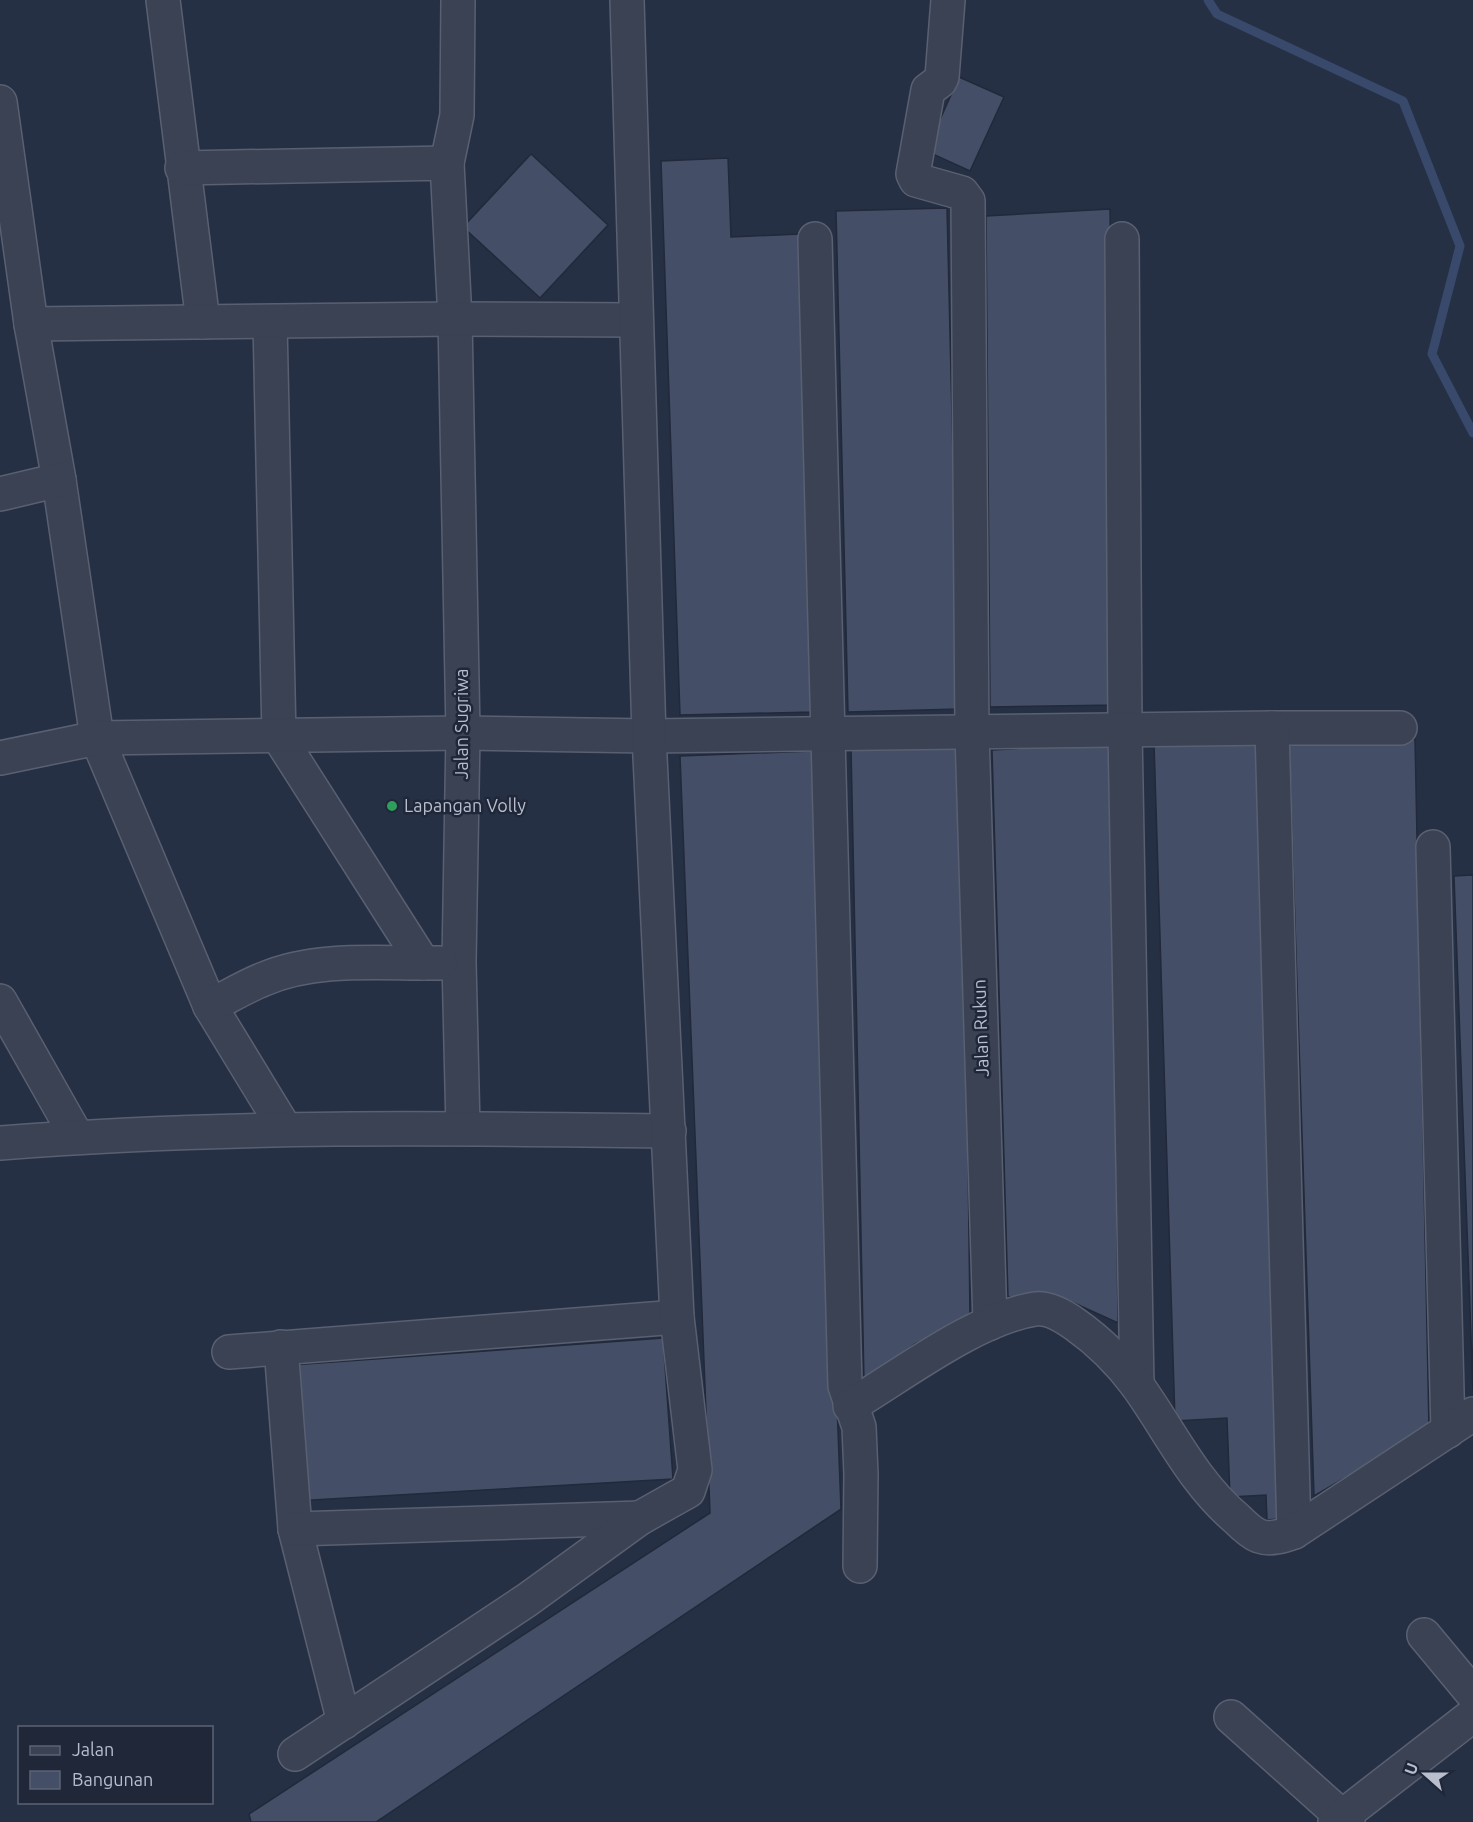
<svg xmlns="http://www.w3.org/2000/svg" width="1473" height="1822" viewBox="0 0 1473 1822" font-family="Ubuntu,sans-serif">
	<rect width="100%" height="100%" fill="#263044"/>
	<g fill="none" stroke-linecap="round" stroke-linejoin="round">
		<path stroke="#38496c" stroke-width="9" d="M 1208,0 L 1217,14 L 1403,101 L 1460,246 L 1432,354 L 1473,433"/>
	</g>
	<g fill="#444f67" stroke="#21293b" stroke-width="1.5">
		<path d="M 959,77 L 1004,97 L 970,171 L 926,151 Z"/>
		<path d="M 531,154 L 608,225 L 540,298 L 463,227 Z"/>
		<path d="M 728,158 L 731,237 L 800,234 L 813,712 L 680,715 L 661,161 Z"/>
		<path d="M 947,208 L 959,709 L 848,712 L 836,211 Z"/>
		<path d="M 1110,209 L 1116,705 L 990,707 L 986,216 Z"/>
		<path d="M 1415,739 L 1429,1429 L 1314,1496 L 1289,742 Z"/>
		<path d="M 1112,743 L 1118,1323 L 1061,1297 L 1008,1297 L 992,750 Z"/>
		<path d="M 1154,743 L 1267,745 L 1289,1518 L 1267,1520 L 1266,1495 L 1230,1497 L 1227,1418 L 1175,1421 Z"/>
		<path d="M 963,745 L 970,1319 L 915,1344 L 864,1382 L 851,746 Z"/>
		<path d="M 812,751 L 841,1509 L 376,1822 L 251,1822 L 249,1814 L 710,1513 L 680,756 Z"/>
		<path d="M 1473,875 L 1473,1391 L 1454,876 Z"/>
		<path d="M 663,1338 L 673,1479 L 295,1501 L 292,1365 Z"/>
	</g>
	<g fill="none" stroke-linecap="round" stroke-linejoin="round">
		<g stroke="#596071" stroke-width="36">
			<g id="minor">
				<path d="M 163,0 L 203,322"/>
				<path d="M 948,0 L 942,77 L 940,81 L 928,90 L 913,174 L 916,180 L 962,193 L 968,201 L 972,732 L 990,1323"/>
				<path d="M 0,102 L 31,324 L 59,480 L 97,738 L 210,1006 L 285,1129"/>
				<path d="M 447,163 L 457,115 L 458,0"/>
				<path d="M 182,168 L 447,163 L 455,319 L 463,733 L 459,962 L 463,1128"/>
				<path d="M 815,239 L 845,1386 L 859,1427 L 861,1474 L 860,1566"/>
				<path d="M 1122,239 L 1125,730 L 1137,1385"/>
				<path d="M 270,322 L 279,737 L 423,963"/>
				<path d="M 31,324 L 455,319 L 636,320"/>
				<path d="M 0,494 L 59,480"/>
				<path d="M 1272,728 L 1400,728"/>
				<path d="M 0,758 L 97,738 L 463,733 L 649,736 L 1272,728 L 1294,1532"/>
				<path d="M 1433,847 L 1448,1431"/>
				<path d="M 0,1001 L 77,1137"/>
				<path d="M 210,1006 C 228,997 246,986 264,979 C 318,956 383,964 440,963"/>
				<path d="M 0,1143 C 223,1125 446,1128 669,1131"/>
				<path d="M 281,1347 L 295,1529 L 344,1722"/>
				<path d="M 229,1352 L 677,1317"/>
				<path d="M 850,1406 C 902,1375 976,1318 1035,1309 C 1049,1307 1065,1317 1076,1325 C 1100,1342 1119,1361 1137,1385 C 1170,1431 1193,1482 1237,1519 C 1243,1525 1251,1533 1259,1536 C 1270,1540 1283,1536 1294,1532 L 1473,1414"/>
				<path d="M 295,1529 L 640,1518"/>
				<path d="M 1424,1635 L 1473,1694"/>
				<path d="M 1231,1717 L 1348,1822"/>
				<path d="M 295,1754 L 527,1600 L 640,1518 L 688,1491 L 695,1470 L 677,1317 L 649,736 L 627,0"/>
				<path d="M 1335,1822 L 1473,1715"/>
			</g>
		</g>
		<use href="#minor" stroke="#3a4254" stroke-width="33"/>
	</g>
	<circle fill="#2e9e5b" stroke="#1f2739" stroke-width="2" cx="392" cy="806" r="6"/>
	<g text-anchor="middle" stroke-width="5" stroke-linejoin="round" paint-order="stroke">
		<g font-size="18" fill="#b8becd" stroke="#1f2739">
			<text transform="translate(462 724) rotate(-90)" y="6">Jalan Sugriwa</text>
			<text transform="translate(981 1028) rotate(-92)" y="6">Jalan Rukun</text>
		</g>
		<g font-size="18" fill="#b8becd" stroke="#1f2739" text-anchor="start">
			<text x="404" y="812">Lapangan Volly</text>
		</g>
	</g>
	<rect x="18" y="1726" width="195" height="78" fill="#1f2739" stroke="#5c6374" stroke-width="1.5"/>
	<rect x="30" y="1746" width="30" height="9" fill="#3a4254" stroke="#5c6374" stroke-width="1.5"/>
	<text x="72" y="1756" font-size="18" fill="#b8becd">Jalan</text>
	<rect x="30" y="1771" width="30" height="18" fill="#444f67" stroke="#5c6374" stroke-width="1.5"/>
	<text x="72" y="1786" font-size="18" fill="#b8becd">Bangunan</text>
	<g transform="translate(1425 1774) rotate(291)" stroke="#1f2739" stroke-width="4.5" paint-order="stroke">
	<path d="M0-4.5L10 22L0 15L-10 22Z" fill="#b8becd"/>
	<text y="-9" font-size="16" font-weight="bold" text-anchor="middle" fill="#b8becd">U</text>
	</g>
</svg>
